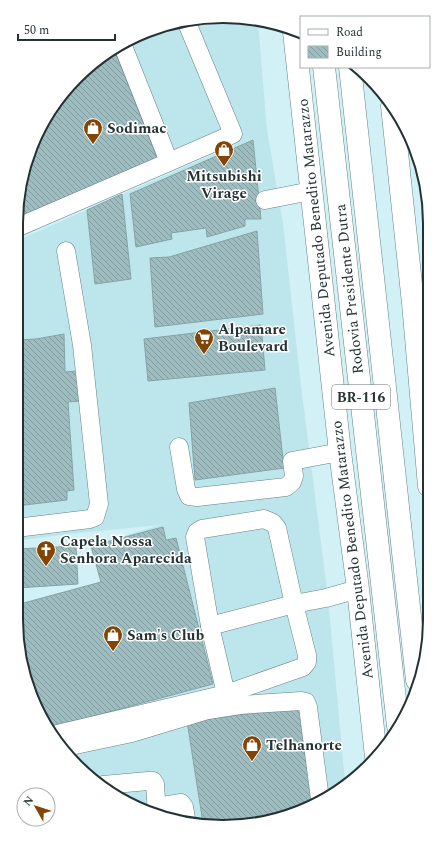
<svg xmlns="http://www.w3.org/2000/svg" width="446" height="843" viewBox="0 0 446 843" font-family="Spectral,serif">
	<defs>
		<pattern id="building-back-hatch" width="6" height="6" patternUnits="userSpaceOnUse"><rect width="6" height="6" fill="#9dbdc1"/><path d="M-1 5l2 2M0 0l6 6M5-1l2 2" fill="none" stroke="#809a9e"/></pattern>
	</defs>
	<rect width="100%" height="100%" fill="#d1f1f6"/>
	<path fill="#bde6ec" d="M 237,16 L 258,22 L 267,130 L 283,223 L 301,386 L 328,597 L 345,782 L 302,811 L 237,827 L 170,820 L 108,792 L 59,746 L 16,620 L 16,619 L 23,617 L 20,604 L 100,582 L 91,546 L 160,525 L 69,534 L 16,541 L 16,241 L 241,142 L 97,201 L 16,240 L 16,210 L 37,131 L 87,67 L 157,27 Z"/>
	<g fill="url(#building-back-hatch)" stroke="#84a3a7">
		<path d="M 115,51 L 157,158 L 16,219 L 16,210 L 37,131 L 87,67 Z"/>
		<path d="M 253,140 L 261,219 L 245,219 L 245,226 L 207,237 L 206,228 L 171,233 L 172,239 L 136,247 L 130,194 Z"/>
		<path d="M 122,194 L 131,279 L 95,284 L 87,210 Z"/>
		<path d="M 257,231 L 263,314 L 155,327 L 150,258 L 169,257 Z"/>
		<path d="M 261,325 L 265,370 L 148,381 L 144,339 Z"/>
		<path d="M 64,334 L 65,372 L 77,371 L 80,401 L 68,402 L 74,490 L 67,491 L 67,500 L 16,506 L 16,340 L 36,339 Z"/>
		<path d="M 275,388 L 284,468 L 195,480 L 189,403 Z"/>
		<path d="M 163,527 L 166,540 L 176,538 L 213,684 L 49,728 L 27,687 L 16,620 L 16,619 L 23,617 L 20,604 L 101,582 L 91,546 Z"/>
		<path d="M 76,546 L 78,584 L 17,588 L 19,615 L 16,615 L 16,549 Z"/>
		<path d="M 306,707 L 315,803 L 302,811 L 237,827 L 203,823 L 187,721 Z"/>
	</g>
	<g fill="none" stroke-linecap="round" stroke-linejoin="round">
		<g stroke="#648286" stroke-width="19">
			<g id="minor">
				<path d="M 123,46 L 169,162"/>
				<path d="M 265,200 L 311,191"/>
				<path d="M 16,228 L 169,162 L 233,134 L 187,23"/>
				<path d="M 179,447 L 186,489 L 189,496 L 197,497 L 286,487 L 292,482 L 294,476 L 292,461 L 340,452"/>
				<path d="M 16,528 L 90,519 L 95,517 L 99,504 L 82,345 L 66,251"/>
				<path d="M 210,626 L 195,537 L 197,532 L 202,529 L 264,519 L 273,523 L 277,528 L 294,604 L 307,655 L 307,662 L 303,667 L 226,694"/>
				<path d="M 53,735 L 226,694 L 210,626 L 294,604 L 326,598 L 358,589"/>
				<path d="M 61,748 L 132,733 L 208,710 L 240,705 L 301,701 L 306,702 L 308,707 L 320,799"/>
				<path d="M 102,786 L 103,785 L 148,781 L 153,781 L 155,784 L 157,814"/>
				<path d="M 156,807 L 181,803 L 184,807 L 186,818 L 184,821"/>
			</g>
		</g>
		<g stroke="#648286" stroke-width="23">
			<g id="major">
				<path d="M 294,32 L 340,452 L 358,589 L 376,757"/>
				<path d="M 324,67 L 398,726"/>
			</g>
		</g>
		<g stroke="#648286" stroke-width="23">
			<g id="highway">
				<path d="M 350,67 L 417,680"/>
				<path d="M 392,106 L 413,303 L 429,486"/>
			</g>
		</g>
		<use href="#minor" stroke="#fff" stroke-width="18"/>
		<use href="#major" stroke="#fff" stroke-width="22"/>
		<use href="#highway" stroke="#fff" stroke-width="22"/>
	</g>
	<defs>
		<g id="shop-pin" transform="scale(1)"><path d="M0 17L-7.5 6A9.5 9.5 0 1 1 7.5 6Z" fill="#834506" stroke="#fff"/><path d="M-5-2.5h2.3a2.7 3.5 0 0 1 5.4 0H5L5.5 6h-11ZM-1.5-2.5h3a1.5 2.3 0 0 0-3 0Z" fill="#fff"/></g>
		<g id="supermarket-pin" transform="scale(1)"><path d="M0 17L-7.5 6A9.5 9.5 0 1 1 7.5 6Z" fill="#834506" stroke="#fff"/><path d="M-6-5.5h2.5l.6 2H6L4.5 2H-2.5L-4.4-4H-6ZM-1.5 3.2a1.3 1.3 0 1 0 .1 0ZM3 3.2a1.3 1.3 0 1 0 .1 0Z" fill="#fff"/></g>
		<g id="church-pin" transform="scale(1)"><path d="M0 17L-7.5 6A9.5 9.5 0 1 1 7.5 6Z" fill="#834506" stroke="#fff"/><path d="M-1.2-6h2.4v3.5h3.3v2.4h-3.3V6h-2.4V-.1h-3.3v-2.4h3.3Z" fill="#fff"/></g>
	</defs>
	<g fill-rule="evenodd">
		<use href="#shop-pin" x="93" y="128"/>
		<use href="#shop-pin" x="224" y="150"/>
		<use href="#supermarket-pin" x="204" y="338"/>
		<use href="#church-pin" x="46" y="550"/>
		<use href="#shop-pin" x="113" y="635"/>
		<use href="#shop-pin" x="252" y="745"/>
	</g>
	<g text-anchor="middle" stroke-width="3" stroke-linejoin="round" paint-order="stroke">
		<rect fill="#fff" stroke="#667071" stroke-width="1" x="332" y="385" width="58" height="24" rx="3"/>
		<g font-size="14" font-weight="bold" fill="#253234">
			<text x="361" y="402">BR-116</text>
		</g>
		<g font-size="15" font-weight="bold" fill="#253234" stroke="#fff" text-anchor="start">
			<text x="107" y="133">Sodimac</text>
			<text x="224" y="181" text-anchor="middle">Mitsubishi<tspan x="224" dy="17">Virage</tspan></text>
			<text x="218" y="334">Alpamare<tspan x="218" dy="17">Boulevard</tspan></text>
			<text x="60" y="546">Capela Nossa<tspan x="60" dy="17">Senhora Aparecida</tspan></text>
			<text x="127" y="640">Sam's Club</text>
			<text x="266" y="750">Telhanorte</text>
		</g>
		<g font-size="15" fill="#253234" stroke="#fff">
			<text transform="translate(316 228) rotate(-96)" y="5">Avenida Deputado Benedito Matarazzo</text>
			<text transform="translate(349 289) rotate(-96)" y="5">Rodovia Presidente Dutra</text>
			<text transform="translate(352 550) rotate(-97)" y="5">Avenida Deputado Benedito Matarazzo</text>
		</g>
	</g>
	<path d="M0 0H446V843H0ZM223 23H223A200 200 0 0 1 423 223V620A200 200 0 0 1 223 820H223A200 200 0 0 1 23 620V223A200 200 0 0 1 223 23Z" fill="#fff" fill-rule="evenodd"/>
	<path fill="none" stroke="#253234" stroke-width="2" d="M223 23H223A200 200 0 0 1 423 223V620A200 200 0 0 1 223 820H223A200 200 0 0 1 23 620V223A200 200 0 0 1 223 23Z"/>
	<rect x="300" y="16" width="130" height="52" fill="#ffffff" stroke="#a8adae"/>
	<rect x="308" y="29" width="20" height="6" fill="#ffffff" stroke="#a8adae"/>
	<text x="336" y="36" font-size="12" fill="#253234">Road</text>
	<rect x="308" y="46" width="20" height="12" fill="url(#building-back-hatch)" stroke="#a8adae"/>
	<text x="336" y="56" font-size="12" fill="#253234">Building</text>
	<g transform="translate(36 807) rotate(309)"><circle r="19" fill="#ffffff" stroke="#a8adae"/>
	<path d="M0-3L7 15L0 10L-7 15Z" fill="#834506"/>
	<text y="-6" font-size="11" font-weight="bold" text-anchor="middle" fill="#253234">N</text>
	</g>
	<path d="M18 34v6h97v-6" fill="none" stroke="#253234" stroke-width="2"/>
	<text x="24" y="34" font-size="12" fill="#253234" stroke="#ffffff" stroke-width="3" paint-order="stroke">50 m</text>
</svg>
